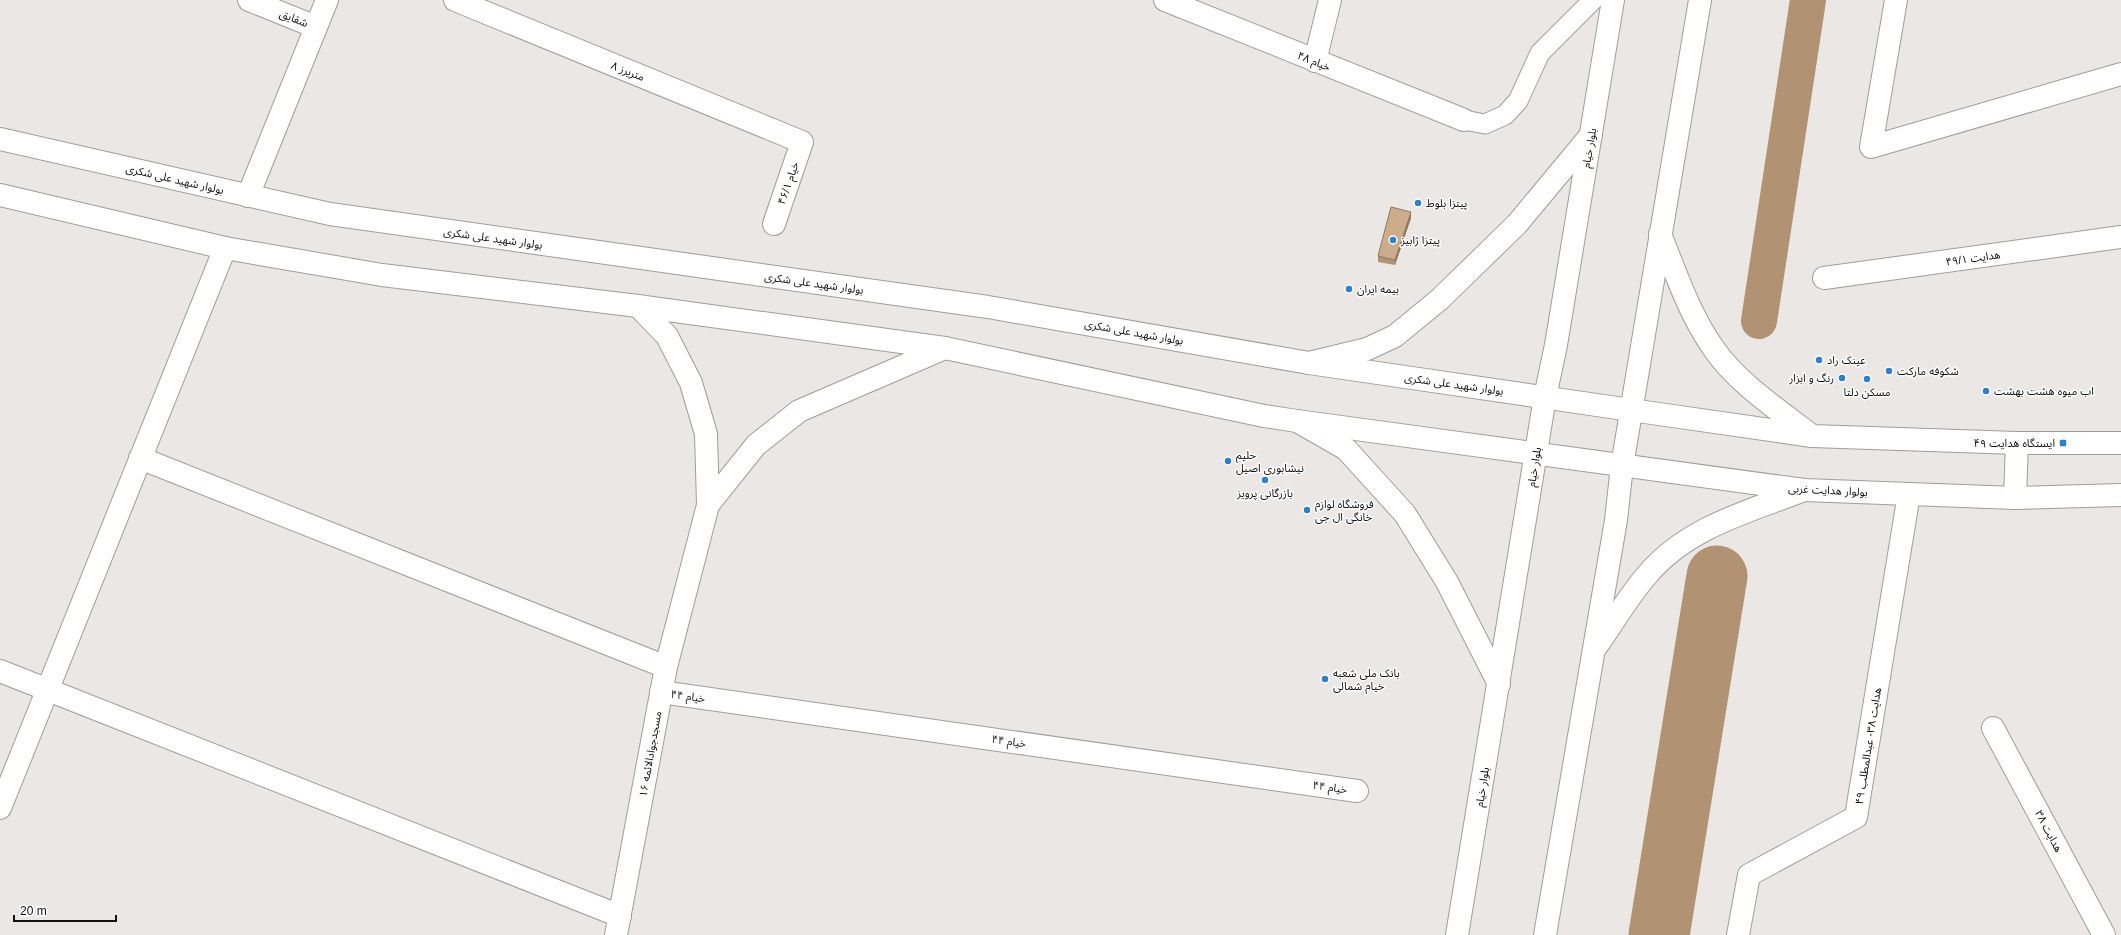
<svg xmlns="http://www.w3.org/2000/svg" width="2121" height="935" viewBox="0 0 2121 935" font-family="Arial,'Noto Sans Arabic',sans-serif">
	<rect width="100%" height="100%" fill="#eae7e4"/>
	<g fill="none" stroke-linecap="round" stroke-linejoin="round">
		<path stroke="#b19272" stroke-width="36" d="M 1759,321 L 1808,0"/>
		<path stroke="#b19272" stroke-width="61" d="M 1659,935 L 1717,576"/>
		<g stroke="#a09d9b" stroke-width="21">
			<path id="lane" d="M 1464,120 L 1485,124 L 1505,115 L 1518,101 L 1540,53 L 1593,0"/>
		</g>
		<g stroke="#a09d9b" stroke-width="24">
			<g id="street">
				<path d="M 249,0 L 316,27"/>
				<path d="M 455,0 L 802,142 L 774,224"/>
				<path d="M 1165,0 L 1464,120"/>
				<path d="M 1896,0 L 1871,147 L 2121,74"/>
				<path d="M 1315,61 L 1330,0"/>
				<path d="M 248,196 L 327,0"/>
				<path d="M 1824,278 L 2121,237"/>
				<path d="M 140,458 L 666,667"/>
				<path d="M 708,505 L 756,445 L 799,411 L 945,348"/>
				<path d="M 0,671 L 620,916"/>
				<path d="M 661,692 L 1357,791"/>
				<path d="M 1993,728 L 2104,935"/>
				<path d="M 0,808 L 225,248"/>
				<path d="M 616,935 L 666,667 L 708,505 L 706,434 L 691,383 L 667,336 L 638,306"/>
				<path d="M 1738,935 L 1749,875 L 1856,817 L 1909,494"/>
			</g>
		</g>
		<g stroke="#a09d9b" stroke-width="24">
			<g id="secondary">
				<path d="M 0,139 L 330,214 L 988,307 L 1309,363 L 1631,410 L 1812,436 L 2017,443 L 2121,443"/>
				<path d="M 0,195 L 225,248 L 382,275 L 638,306 L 945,348 L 1264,416 L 1297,421 L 1804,490 L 2015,498 L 2121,495"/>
				<path d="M 2015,498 L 2017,443"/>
			</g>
		</g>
		<g stroke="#a09d9b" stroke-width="24">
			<g id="primary">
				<path d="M 1660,234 C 1676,273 1689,314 1714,349 C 1737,383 1780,411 1812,436"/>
				<path d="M 1309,363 L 1367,349 L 1395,336 L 1440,299 L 1517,224 L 1591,135"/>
				<path d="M 1297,421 L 1346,449 L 1405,514 L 1447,582 L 1499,684"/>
				<path d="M 1596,647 C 1613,623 1628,597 1647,575 C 1687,527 1748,512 1804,490"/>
				<path d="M 1457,935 L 1545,397 L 1556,345 L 1613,0"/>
				<path d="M 1545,935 L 1616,520 L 1622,466 L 1700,0"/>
			</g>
		</g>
		<use href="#lane" stroke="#fff" stroke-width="19"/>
		<use href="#street" stroke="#fff" stroke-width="22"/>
		<use href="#secondary" stroke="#fff" stroke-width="22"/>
		<use href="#primary" stroke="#fff" stroke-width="22"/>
	</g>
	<path fill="#af9478" d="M 1411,218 L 1395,265 L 1378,262 L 1378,256 Z"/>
	<path fill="#8f7861" d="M 1411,212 L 1411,218 L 1395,265 L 1395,260 Z"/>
	<path fill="#ccac8b" stroke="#8f7861" d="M 1391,207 L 1411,212 L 1395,260 L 1378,256 Z"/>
	<g fill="#2981cf" stroke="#fff" stroke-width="1.5">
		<circle cx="1418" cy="203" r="4"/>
		<circle cx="1393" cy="240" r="4"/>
		<circle cx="1349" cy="289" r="4"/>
		<circle cx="1819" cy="360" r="4"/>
		<circle cx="1889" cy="371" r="4"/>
		<circle cx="1842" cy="378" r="4"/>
		<circle cx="1867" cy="379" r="4"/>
		<circle cx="1986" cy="391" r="4"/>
		<rect x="2059" y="439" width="8" height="8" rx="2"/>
		<circle cx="1228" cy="461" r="4"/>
		<circle cx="1265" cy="480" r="4"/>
		<circle cx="1307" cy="510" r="4"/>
		<circle cx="1325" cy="679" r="4"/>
	</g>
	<g text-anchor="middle" stroke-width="3" stroke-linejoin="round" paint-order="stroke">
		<g font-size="11" fill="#121110" stroke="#fff">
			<text transform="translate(294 18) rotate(22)" y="4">شقایق</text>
			<text transform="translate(1314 61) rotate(22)" y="4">خیام ۴۸</text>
			<text transform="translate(628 71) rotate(22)" y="4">۸ متریرز</text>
			<text transform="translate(1589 148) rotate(-80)" y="4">بلوار خیام</text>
			<text transform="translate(175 179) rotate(13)" y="4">بولوار شهید علی شکری</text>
			<text transform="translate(788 183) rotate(-71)" y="4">خیام ۴۶/۱</text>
			<text transform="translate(493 238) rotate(8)" y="4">بولوار شهید علی شکری</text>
			<text transform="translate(1973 258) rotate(-8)" y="4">هدایت ۴۹/۱</text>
			<text transform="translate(814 283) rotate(8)" y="4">بولوار شهید علی شکری</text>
			<text transform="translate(1134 332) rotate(10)" y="4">بولوار شهید علی شکری</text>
			<text transform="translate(1454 384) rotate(8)" y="4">بولوار شهید علی شکری</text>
			<text transform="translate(1534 467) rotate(-81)" y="4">بلوار خیام</text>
			<text transform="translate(1828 490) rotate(3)" y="4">بولوار هدایت غربی</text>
			<text transform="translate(688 696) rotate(8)" y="4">خیام ۴۴</text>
			<text transform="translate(1009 741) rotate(8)" y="4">خیام ۴۴</text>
			<text transform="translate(1868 746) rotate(-81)" y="4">هدایت ۳۸- عبدالمطلب ۴۹</text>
			<text transform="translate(650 754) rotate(-80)" y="4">مسجدجوادالائمه ۱۶</text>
			<text transform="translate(1330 787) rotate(8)" y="4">خیام ۴۴</text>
			<text transform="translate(1482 787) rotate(-81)" y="4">بلوار خیام</text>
			<text transform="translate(2049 831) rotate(62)" y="4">هدایت ۳۸</text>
		</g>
		<g font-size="11" fill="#121110" stroke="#fff" text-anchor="start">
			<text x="1426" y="207">پیتزا بلوط</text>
			<text x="1401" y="244">پیتزا ژابیز</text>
			<text x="1357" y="293">بیمه ایران</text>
			<text x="1827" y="364">عینک راد</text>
			<text x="1897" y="375">شکوفه مارکت</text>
			<text x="1834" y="382" text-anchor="end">رنگ و ابزار</text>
			<text x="1994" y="395">اب میوه هشت بهشت</text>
			<text x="1867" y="396" text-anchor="middle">مسکن دلتا</text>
			<text x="2055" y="447" text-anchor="end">ایستگاه هدایت ۴۹</text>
			<text x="1236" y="459">حلیم<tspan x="1236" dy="13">نیشابوری اصیل</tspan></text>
			<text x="1265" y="497" text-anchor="middle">بازرگانی پرویز</text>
			<text x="1315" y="508">فروشگاه لوازم<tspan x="1315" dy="13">خانگی ال جی</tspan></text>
			<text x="1333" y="677">بانک ملی شعبه<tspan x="1333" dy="13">خیام شمالی</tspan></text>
		</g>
	</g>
	<path d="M14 915v6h102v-6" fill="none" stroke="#121110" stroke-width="2"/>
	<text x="20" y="915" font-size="12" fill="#121110" stroke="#ffffff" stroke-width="3" paint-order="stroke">20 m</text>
</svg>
